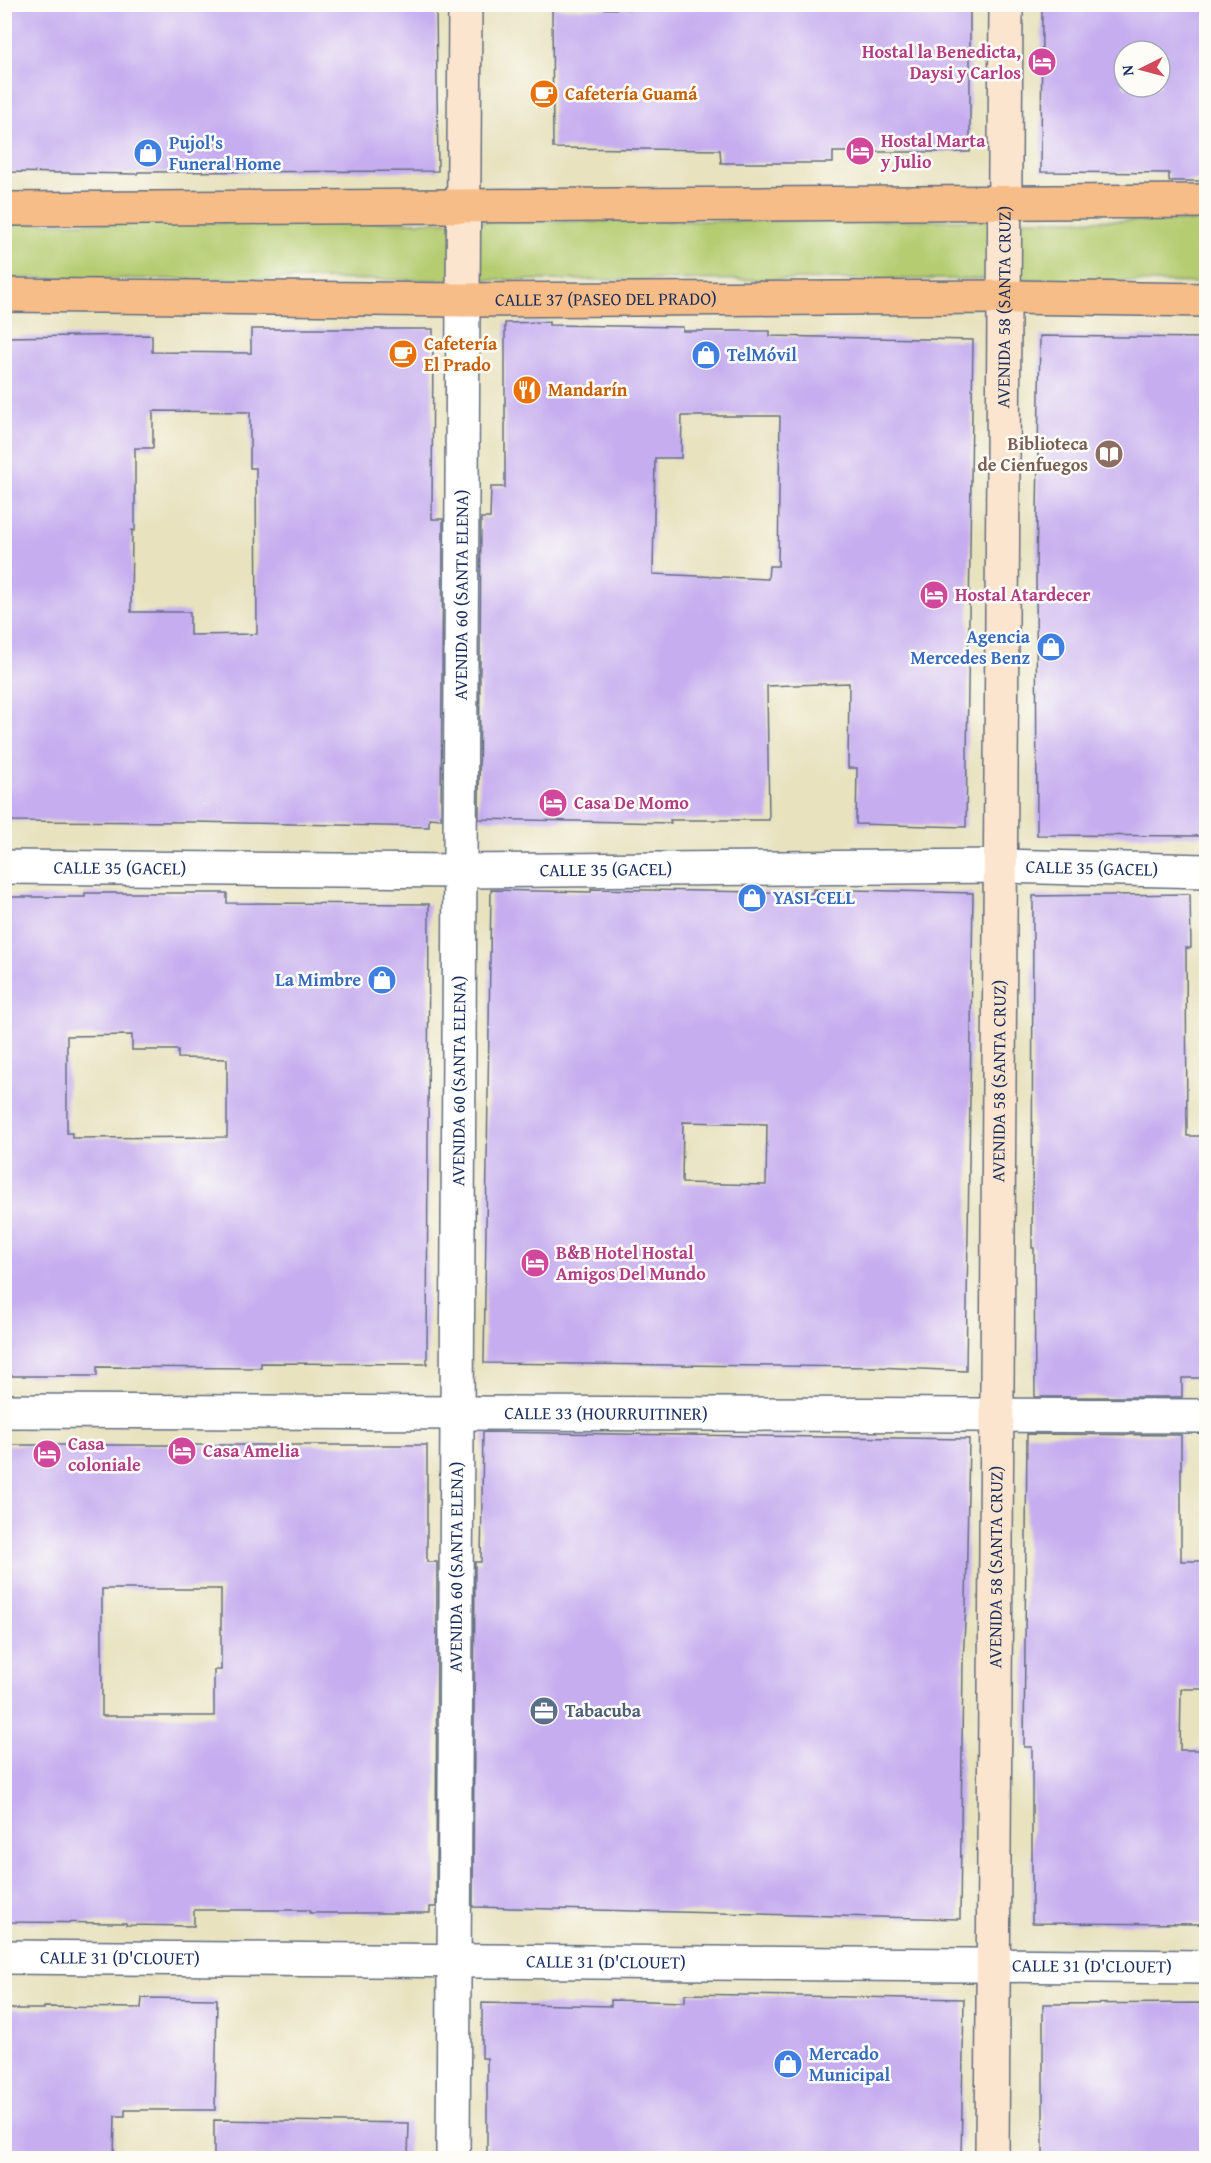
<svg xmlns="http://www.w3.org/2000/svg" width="1211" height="2163" viewBox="0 0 1211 2163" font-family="'Gentium Book Plus',serif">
	<rect width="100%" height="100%" fill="#fdfcf7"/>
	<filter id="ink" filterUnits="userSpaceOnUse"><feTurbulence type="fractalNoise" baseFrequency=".0167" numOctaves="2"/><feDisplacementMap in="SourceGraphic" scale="12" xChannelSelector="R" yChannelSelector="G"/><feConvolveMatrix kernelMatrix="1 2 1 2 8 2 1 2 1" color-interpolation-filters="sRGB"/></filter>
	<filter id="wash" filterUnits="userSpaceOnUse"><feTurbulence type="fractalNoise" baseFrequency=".008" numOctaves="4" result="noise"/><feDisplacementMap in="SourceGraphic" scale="24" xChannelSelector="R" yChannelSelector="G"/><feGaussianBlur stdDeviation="1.35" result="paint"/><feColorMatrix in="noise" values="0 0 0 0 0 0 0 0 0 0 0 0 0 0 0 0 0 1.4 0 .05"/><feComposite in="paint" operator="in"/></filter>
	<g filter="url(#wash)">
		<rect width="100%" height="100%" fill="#e8e2bf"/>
		<path fill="#b5cc71" stroke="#687e68" stroke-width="1.5" d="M 1005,220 L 1206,221 L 1206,283 L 1004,279 L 464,280 L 5,278 L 5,223 Z"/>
		<g id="blocks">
			<g fill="#c6adef" fill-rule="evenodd">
				<path d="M 4,4 L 436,4 L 438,171 L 138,172 L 137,174 L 4,172 Z"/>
				<path d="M 678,4 L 970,4 L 970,152 L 833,152 L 833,163 L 721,163 L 720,150 L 553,148 L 552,8 L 629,9 L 629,5 Z"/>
				<path d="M 1042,4 L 1206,4 L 1206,181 L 1169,181 L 1169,173 L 1041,172 ZM 1124,51 L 1160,51 L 1160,87 L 1124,87 Z"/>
				<path d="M 549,322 L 549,325 L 683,327 L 683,331 L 770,331 L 770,336 L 973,340 L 966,827 L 856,824 L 857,768 L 848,768 L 849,683 L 767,686 L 769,820 L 670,820 L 671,823 L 479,819 L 481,518 L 490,518 L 491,487 L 505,487 L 505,323 ZM 682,416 L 780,416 L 778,566 L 769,566 L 768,579 L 653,574 L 655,458 L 681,458 Z"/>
				<path d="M 251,329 L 433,329 L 432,519 L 443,519 L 441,819 L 429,818 L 429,827 L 196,822 L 4,821 L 4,337 L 152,335 L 152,352 L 251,353 ZM 153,411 L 250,412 L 250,468 L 256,468 L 257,634 L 190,635 L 190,612 L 131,612 L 132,530 L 135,531 L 135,448 L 153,448 Z"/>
				<path d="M 1040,336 L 1206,338 L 1206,836 L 1037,835 L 1036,571 Z"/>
				<path d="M 591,889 L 813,893 L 813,889 L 973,893 L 966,1371 L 876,1367 L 484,1363 L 491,890 L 591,892 ZM 683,1122 L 767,1124 L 766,1185 L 682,1183 Z"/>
				<path d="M 85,893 L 227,893 L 227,903 L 429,904 L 427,1364 L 261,1363 L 261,1368 L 97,1367 L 97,1376 L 4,1376 L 4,897 L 85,897 ZM 132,1035 L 132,1050 L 178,1050 L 178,1058 L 227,1059 L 227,1137 L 72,1138 L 72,1133 L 67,1133 L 67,1036 Z"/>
				<path d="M 1190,894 L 1191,948 L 1186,948 L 1187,1136 L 1206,1136 L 1206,1378 L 1182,1378 L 1182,1397 L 1035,1397 L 1034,1248 L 1032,1248 L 1033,896 Z"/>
				<path d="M 483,1432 L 969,1439 L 966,1604 L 963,1661 L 960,1919 L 473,1907 L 475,1562 L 481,1562 Z"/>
				<path d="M 1027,1434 L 1181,1435 L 1181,1561 L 1206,1561 L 1206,1689 L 1181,1689 L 1180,1750 L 1206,1750 L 1206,1924 L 1032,1923 L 1032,1747 L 1024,1747 Z"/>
				<path d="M 4,1445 L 427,1445 L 427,1562 L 437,1562 L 436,1907 L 430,1907 L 430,1913 L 310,1913 L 310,1910 L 194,1910 L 194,1926 L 126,1925 L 126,1923 L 4,1922 ZM 102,1589 L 221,1589 L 221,1670 L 214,1670 L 214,1716 L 102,1716 Z"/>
				<path d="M 685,1994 L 964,1999 L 961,2158 L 487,2158 L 487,2058 L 482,2058 L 482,2003 L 611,2006 L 611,2000 L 685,2002 Z"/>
				<path d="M 142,1998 L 217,1999 L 215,2110 L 125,2110 L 125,2116 L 115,2116 L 114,2158 L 4,2158 L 9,2009 L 44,2009 L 44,2007 L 141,2008 Z"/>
				<path d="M 1206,2003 L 1206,2158 L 1043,2158 L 1043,2004 Z"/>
				<path d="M 214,2120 L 409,2123 L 408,2158 L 214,2158 Z"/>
			</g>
		</g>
	</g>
	<g filter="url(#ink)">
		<use href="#blocks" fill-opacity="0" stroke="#636e80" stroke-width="1.5"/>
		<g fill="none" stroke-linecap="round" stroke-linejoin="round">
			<g stroke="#636e80" stroke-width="36">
				<g id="street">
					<path id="s1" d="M 4,867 L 460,871 L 1000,866 L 1206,871"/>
					<path id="s2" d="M 4,1411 L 1206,1416"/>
					<path id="s3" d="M 4,1957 L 1206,1967"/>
					<path id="s4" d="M 453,2158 L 463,300"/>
				</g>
			</g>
			<g stroke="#636e80" stroke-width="36">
				<g id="secondary">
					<path d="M 463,300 L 465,4"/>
					<path id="s5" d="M 992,2158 L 1006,4"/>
				</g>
			</g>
			<g stroke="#636e80" stroke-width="36">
				<g id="primary">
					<path d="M 4,209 L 1206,201"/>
					<path id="s6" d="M 4,295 L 463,300 L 1004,297 L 1206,300"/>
				</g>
			</g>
			<use href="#street" stroke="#fff" stroke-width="33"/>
			<use href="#secondary" stroke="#fce5cf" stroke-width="33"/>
			<use href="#primary" stroke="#f7bd88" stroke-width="33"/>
		</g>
	</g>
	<defs>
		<g id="hotel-disc" transform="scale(1.5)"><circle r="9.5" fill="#d1479c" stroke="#fdfcf7"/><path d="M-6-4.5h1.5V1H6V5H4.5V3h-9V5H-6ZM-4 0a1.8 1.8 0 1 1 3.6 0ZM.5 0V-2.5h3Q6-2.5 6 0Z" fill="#fff"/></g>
		<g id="cafe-disc" transform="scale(1.5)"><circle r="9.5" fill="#e8710a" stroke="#fdfcf7"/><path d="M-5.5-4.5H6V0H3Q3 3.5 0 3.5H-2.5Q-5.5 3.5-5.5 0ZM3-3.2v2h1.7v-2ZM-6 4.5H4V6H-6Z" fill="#fff"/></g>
		<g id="shop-disc" transform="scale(1.5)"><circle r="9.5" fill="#3f7fe0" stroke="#fdfcf7"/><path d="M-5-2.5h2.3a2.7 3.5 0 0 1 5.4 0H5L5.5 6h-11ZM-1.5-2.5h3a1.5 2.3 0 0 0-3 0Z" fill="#fff"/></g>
		<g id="restaurant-disc" transform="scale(1.5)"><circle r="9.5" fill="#e8710a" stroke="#fdfcf7"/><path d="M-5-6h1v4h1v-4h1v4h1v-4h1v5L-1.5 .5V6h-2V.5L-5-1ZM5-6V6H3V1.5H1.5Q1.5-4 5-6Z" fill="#fff"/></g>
		<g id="library-disc" transform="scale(1.5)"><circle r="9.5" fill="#8d6e63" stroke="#fdfcf7"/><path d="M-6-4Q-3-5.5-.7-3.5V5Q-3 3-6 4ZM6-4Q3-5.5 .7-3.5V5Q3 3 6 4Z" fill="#fff"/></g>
		<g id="office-disc" transform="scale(1.5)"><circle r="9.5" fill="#5c6f8a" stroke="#fdfcf7"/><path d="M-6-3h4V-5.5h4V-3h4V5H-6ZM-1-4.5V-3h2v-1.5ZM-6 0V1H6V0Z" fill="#fff"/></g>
	</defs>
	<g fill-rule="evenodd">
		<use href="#hotel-disc" x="1042" y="62"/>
		<use href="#cafe-disc" x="544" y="94"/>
		<use href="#hotel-disc" x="860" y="151"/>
		<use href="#shop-disc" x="148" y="153"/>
		<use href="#cafe-disc" x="403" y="354"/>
		<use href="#shop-disc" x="706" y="355"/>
		<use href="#restaurant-disc" x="527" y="390"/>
		<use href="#library-disc" x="1109" y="454"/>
		<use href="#hotel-disc" x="934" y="595"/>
		<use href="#shop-disc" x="1051" y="647"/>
		<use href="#hotel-disc" x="553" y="803"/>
		<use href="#shop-disc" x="752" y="898"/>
		<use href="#shop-disc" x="382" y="980"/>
		<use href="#hotel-disc" x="535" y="1263"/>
		<use href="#hotel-disc" x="182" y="1451"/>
		<use href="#hotel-disc" x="47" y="1454"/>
		<use href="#office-disc" x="544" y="1711"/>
		<use href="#shop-disc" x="788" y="2064"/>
	</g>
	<g text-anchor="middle" stroke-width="5" stroke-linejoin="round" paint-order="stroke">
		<g font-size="18" font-weight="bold" fill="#b23c85" stroke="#fdfcf7" text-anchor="start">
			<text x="1021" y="58" text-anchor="end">Hostal la Benedicta,<tspan x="1021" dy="21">Daysi y Carlos</tspan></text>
			<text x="881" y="147">Hostal Marta<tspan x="881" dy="21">y Julio</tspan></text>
			<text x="955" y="601">Hostal Atardecer</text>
			<text x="574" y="809">Casa De Momo</text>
			<text x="556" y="1259">B&amp;B Hotel Hostal<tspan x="556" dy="21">Amigos Del Mundo</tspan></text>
			<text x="68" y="1450">Casa<tspan x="68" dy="21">coloniale</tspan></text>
			<text x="203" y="1457">Casa Amelia</text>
		</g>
		<g font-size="18" font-weight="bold" fill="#c56008" stroke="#fdfcf7" text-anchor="start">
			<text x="565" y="100">Cafetería Guamá</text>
			<text x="424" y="350">Cafetería<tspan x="424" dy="21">El Prado</tspan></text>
			<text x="548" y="396">Mandarín</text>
		</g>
		<g font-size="18" font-weight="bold" fill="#366cbe" stroke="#fdfcf7" text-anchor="start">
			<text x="169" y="149">Pujol's<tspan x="169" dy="21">Funeral Home</tspan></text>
			<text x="727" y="361">TelMóvil</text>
			<text x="1030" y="643" text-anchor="end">Agencia<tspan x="1030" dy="21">Mercedes Benz</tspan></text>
			<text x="773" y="904">YASI-CELL</text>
			<text x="361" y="986" text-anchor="end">La Mimbre</text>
			<text x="809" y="2060">Mercado<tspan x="809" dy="21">Municipal</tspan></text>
		</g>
		<g font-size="18" fill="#1b2f5e" stroke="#fdfcf7">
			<text dy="6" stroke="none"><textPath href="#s6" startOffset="602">CALLE 37 (PASEO DEL PRADO)</textPath></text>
			<text dy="6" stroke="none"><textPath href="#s5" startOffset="1851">AVENIDA 58 (SANTA CRUZ)</textPath></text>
			<text dy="6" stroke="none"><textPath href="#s4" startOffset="1563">AVENIDA 60 (SANTA ELENA)</textPath></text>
			<text dy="6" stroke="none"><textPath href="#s1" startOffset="116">CALLE 35 (GACEL)</textPath></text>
			<text dy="6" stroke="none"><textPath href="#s1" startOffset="1088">CALLE 35 (GACEL)</textPath></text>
			<text dy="6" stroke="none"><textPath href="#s1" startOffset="602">CALLE 35 (GACEL)</textPath></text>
			<text dy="6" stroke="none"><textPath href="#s4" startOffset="1077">AVENIDA 60 (SANTA ELENA)</textPath></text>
			<text dy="6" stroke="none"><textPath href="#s5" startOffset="1077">AVENIDA 58 (SANTA CRUZ)</textPath></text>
			<text dy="6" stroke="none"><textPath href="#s2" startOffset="602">CALLE 33 (HOURRUITINER)</textPath></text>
			<text dy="6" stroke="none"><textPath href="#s4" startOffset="591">AVENIDA 60 (SANTA ELENA)</textPath></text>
			<text dy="6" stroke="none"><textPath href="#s5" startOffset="591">AVENIDA 58 (SANTA CRUZ)</textPath></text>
			<text dy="6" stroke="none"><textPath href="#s3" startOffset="116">CALLE 31 (D'CLOUET)</textPath></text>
			<text dy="6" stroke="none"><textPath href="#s3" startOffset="602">CALLE 31 (D'CLOUET)</textPath></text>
			<text dy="6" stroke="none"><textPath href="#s3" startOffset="1088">CALLE 31 (D'CLOUET)</textPath></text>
		</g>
		<g font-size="18" font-weight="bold" fill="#785e54" stroke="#fdfcf7" text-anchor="end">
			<text x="1088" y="450">Biblioteca<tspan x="1088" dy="21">de Cienfuegos</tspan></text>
		</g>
		<g font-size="18" font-weight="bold" fill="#4e5e75" stroke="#fdfcf7" text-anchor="start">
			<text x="565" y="1717">Tabacuba</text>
		</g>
	</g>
	<rect width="1211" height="2163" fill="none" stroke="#fdfcf7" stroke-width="24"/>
	<g transform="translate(1142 69) rotate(264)"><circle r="28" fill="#fdfcf7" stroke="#a3aaba" stroke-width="1.5"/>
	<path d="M0-4.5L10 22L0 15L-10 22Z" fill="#d1495b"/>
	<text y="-9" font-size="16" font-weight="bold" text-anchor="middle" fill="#1b2f5e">N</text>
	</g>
</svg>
